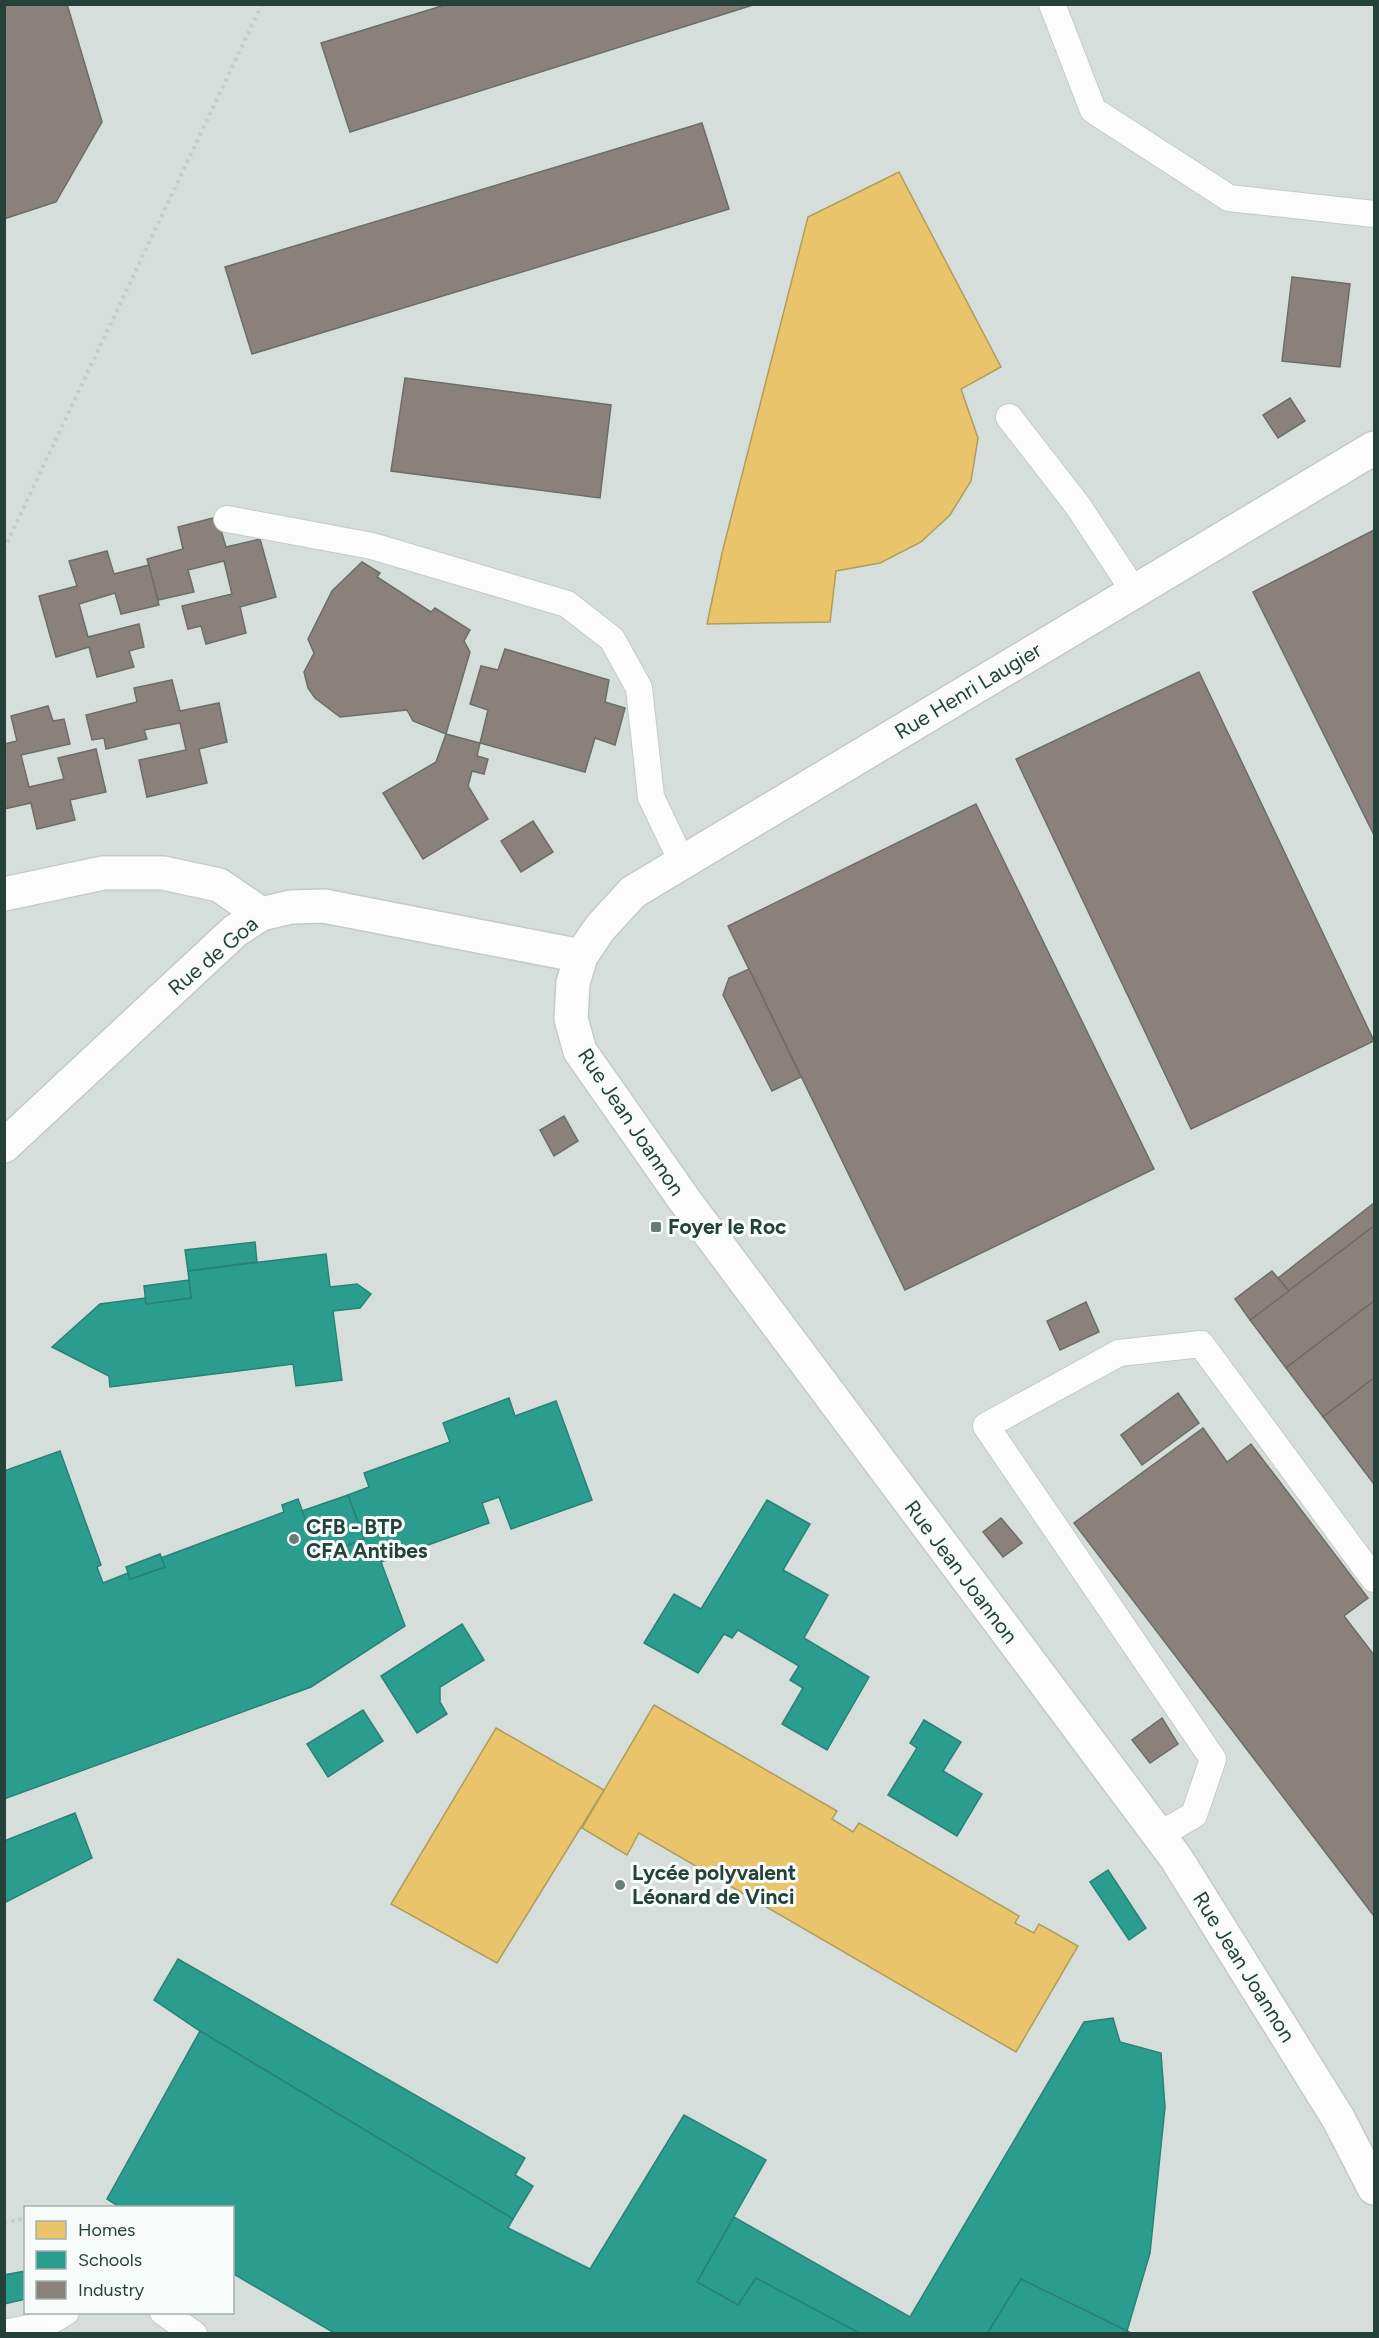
<svg xmlns="http://www.w3.org/2000/svg" width="1379" height="2338" viewBox="0 0 1379 2338" font-family="Figtree,sans-serif">
	<rect width="100%" height="100%" fill="#e8edeb"/>
	<path fill="#d6dedb" fill-rule="evenodd" d="M 5,5 L 1374,5 L 1374,2333 L 5,2334 ZM 26,2208 L 232,2208 L 232,2312 L 26,2312 Z"/>
	<g fill="#e9c46a" stroke="#ae9d5c" stroke-width="1.5">
		<path d="M 899,172 L 1001,367 L 961,389 L 978,438 L 971,481 L 950,515 L 921,542 L 880,563 L 836,571 L 830,622 L 707,624 L 722,553 L 808,217 Z"/>
		<path d="M 654,1705 L 837,1811 L 832,1819 L 853,1832 L 859,1823 L 1019,1916 L 1015,1923 L 1034,1933 L 1039,1924 L 1078,1946 L 1016,2052 L 639,1833 L 627,1855 L 582,1828 Z"/>
		<path d="M 496,1728 L 604,1790 L 497,1963 L 391,1904 Z"/>
	</g>
	<g fill="#2a9d8f" stroke="#288276" stroke-width="1.5">
		<path d="M 255,1242 L 257,1262 L 188,1271 L 185,1250 Z"/>
		<path d="M 326,1254 L 330,1287 L 357,1284 L 371,1294 L 360,1308 L 333,1311 L 342,1380 L 296,1386 L 293,1364 L 110,1387 L 109,1376 L 52,1347 L 100,1304 L 145,1298 L 146,1304 L 191,1298 L 188,1271 Z"/>
		<path d="M 189,1280 L 191,1298 L 146,1304 L 144,1286 Z"/>
		<path d="M 509,1398 L 515,1416 L 556,1401 L 592,1500 L 511,1529 L 499,1497 L 482,1503 L 489,1523 L 381,1562 L 405,1626 L 311,1687 L 4,1799 L 4,1471 L 60,1451 L 101,1565 L 97,1567 L 103,1583 L 128,1573 L 130,1579 L 165,1567 L 161,1558 L 284,1512 L 282,1505 L 298,1499 L 319,1556 L 364,1539 L 348,1495 L 369,1487 L 364,1473 L 450,1442 L 443,1423 Z"/>
		<path d="M 348,1495 L 364,1539 L 319,1556 L 302,1511 Z"/>
		<path d="M 767,1500 L 810,1524 L 783,1570 L 828,1595 L 804,1638 L 869,1677 L 827,1750 L 782,1724 L 803,1688 L 790,1680 L 799,1666 L 738,1630 L 732,1638 L 724,1634 L 698,1673 L 644,1643 L 674,1594 L 701,1609 Z"/>
		<path d="M 160,1554 L 165,1567 L 130,1579 L 126,1567 Z"/>
		<path d="M 462,1624 L 484,1660 L 440,1687 L 440,1702 L 447,1714 L 417,1733 L 381,1676 Z"/>
		<path d="M 363,1710 L 383,1741 L 328,1777 L 307,1744 Z"/>
		<path d="M 924,1720 L 961,1742 L 943,1771 L 982,1794 L 957,1836 L 888,1795 L 917,1748 L 910,1743 Z"/>
		<path d="M 75,1813 L 92,1858 L 4,1903 L 4,1841 Z"/>
		<path d="M 1108,1870 L 1146,1928 L 1129,1940 L 1090,1882 Z"/>
		<path d="M 178,1959 L 525,2158 L 515,2175 L 533,2186 L 513,2219 L 200,2031 L 154,2000 Z"/>
		<path d="M 1113,2018 L 1120,2042 L 1161,2053 L 1165,2107 L 1150,2253 L 1127,2331 L 1021,2279 L 987,2334 L 861,2334 L 756,2278 L 738,2305 L 697,2282 L 734,2217 L 910,2317 L 1084,2022 Z"/>
		<path d="M 200,2031 L 513,2219 L 508,2228 L 590,2269 L 684,2115 L 766,2160 L 697,2282 L 738,2305 L 756,2278 L 861,2334 L 336,2334 L 232,2273 L 232,2208 L 121,2208 L 107,2199 Z"/>
		<path d="M 26,2271 L 26,2299 L 4,2304 L 4,2275 Z"/>
		<path d="M 1021,2279 L 1127,2331 L 1133,2334 L 987,2334 Z"/>
	</g>
	<g fill="#8a817c" stroke="#6b6e68" stroke-width="1.5">
		<path d="M 4,4 L 67,4 L 102,122 L 56,202 L 4,219 Z"/>
		<path d="M 448,4 L 756,4 L 350,132 L 321,43 Z"/>
		<path d="M 702,123 L 729,209 L 252,354 L 225,267 Z"/>
		<path d="M 1292,277 L 1350,284 L 1340,367 L 1282,361 Z"/>
		<path d="M 405,378 L 611,405 L 600,498 L 391,471 Z"/>
		<path d="M 1290,398 L 1305,421 L 1278,438 L 1263,415 Z"/>
		<path d="M 217,517 L 226,547 L 260,539 L 276,597 L 240,607 L 246,633 L 206,644 L 201,626 L 188,629 L 182,606 L 232,594 L 224,561 L 188,570 L 194,592 L 158,600 L 147,559 L 183,549 L 178,527 Z"/>
		<path d="M 1374,530 L 1374,835 L 1253,592 Z"/>
		<path d="M 107,551 L 114,574 L 149,565 L 159,605 L 121,614 L 115,593 L 79,604 L 88,637 L 139,624 L 144,647 L 129,651 L 134,667 L 97,677 L 89,647 L 56,657 L 39,596 L 77,586 L 69,561 Z"/>
		<path d="M 362,562 L 380,573 L 377,577 L 431,612 L 435,608 L 470,630 L 464,641 L 470,652 L 446,734 L 413,721 L 407,710 L 340,717 L 315,698 L 308,688 L 304,672 L 314,653 L 308,639 L 332,591 Z"/>
		<path d="M 505,649 L 609,680 L 605,702 L 625,708 L 615,745 L 595,738 L 585,772 L 480,743 L 488,710 L 470,704 L 481,666 L 498,670 Z"/>
		<path d="M 1199,672 L 1374,1041 L 1191,1129 L 1016,759 Z"/>
		<path d="M 172,680 L 180,711 L 219,703 L 227,742 L 199,749 L 207,783 L 147,797 L 139,760 L 186,750 L 180,723 L 144,730 L 147,739 L 106,749 L 104,738 L 92,740 L 86,715 L 137,702 L 134,688 Z"/>
		<path d="M 48,706 L 53,721 L 64,719 L 70,744 L 21,755 L 29,787 L 64,779 L 58,758 L 96,749 L 106,792 L 70,800 L 75,820 L 37,829 L 31,803 L 4,809 L 4,744 L 17,741 L 11,716 Z"/>
		<path d="M 446,734 L 480,743 L 477,756 L 488,759 L 484,774 L 472,771 L 468,786 L 488,819 L 423,859 L 383,793 L 436,762 Z"/>
		<path d="M 976,804 L 1154,1169 L 905,1290 L 728,926 Z"/>
		<path d="M 533,821 L 553,852 L 521,872 L 501,841 Z"/>
		<path d="M 749,969 L 801,1077 L 772,1091 L 723,995 L 729,978 Z"/>
		<path d="M 564,1116 L 578,1141 L 554,1156 L 540,1130 Z"/>
		<path d="M 1374,1203 L 1374,1226 L 1289,1291 L 1278,1278 Z"/>
		<path d="M 1374,1226 L 1374,1301 L 1286,1368 L 1250,1320 Z"/>
		<path d="M 1272,1271 L 1289,1291 L 1250,1320 L 1235,1299 Z"/>
		<path d="M 1374,1301 L 1374,1378 L 1323,1417 L 1286,1368 Z"/>
		<path d="M 1086,1302 L 1099,1332 L 1060,1350 L 1047,1321 Z"/>
		<path d="M 1374,1378 L 1374,1484 L 1323,1417 Z"/>
		<path d="M 1178,1393 L 1199,1423 L 1142,1465 L 1121,1435 Z"/>
		<path d="M 1203,1428 L 1227,1462 L 1251,1444 L 1368,1598 L 1344,1616 L 1374,1655 L 1374,1916 L 1074,1523 Z"/>
		<path d="M 1001,1518 L 1022,1543 L 1003,1557 L 983,1532 Z"/>
		<path d="M 1162,1718 L 1178,1744 L 1150,1763 L 1132,1740 Z"/>
	</g>
	<g fill="none" stroke-linecap="round" stroke-linejoin="round">
		<g stroke="#c5cac8" stroke-width="28">
			<g id="lane">
				<path d="M 1052,4 L 1093,110 L 1229,198 L 1374,214"/>
				<path d="M 1009,417 L 1078,506 L 1134,591"/>
				<path d="M 227,519 L 372,546 L 567,604 L 612,639 L 639,688 L 651,797 L 682,862"/>
				<path d="M 1159,1835 L 1194,1815 L 1213,1759 L 986,1426 L 1119,1353 L 1201,1344 L 1374,1579"/>
				<path d="M 163,2312 L 194,2334"/>
				<path d="M 4,2333 L 44,2325 L 66,2312"/>
			</g>
		</g>
		<g stroke="#c5cac8" stroke-width="36">
			<g id="street">
				<path d="M 1374,448 L 633,892 L 600,928 L 581,956 L 573,983 L 571,1019 L 580,1051 L 683,1198 L 1176,1858 L 1338,2118 L 1374,2188"/>
				<path d="M 4,894 L 103,873 L 163,873 L 219,885 L 261,914"/>
				<path d="M 4,1146 L 235,931 L 261,914 L 291,907 L 324,906 L 581,956"/>
			</g>
		</g>
		<g stroke="#c3ccca" stroke-width="4" stroke-dasharray="3 4.5" stroke-linecap="butt">
			<path d="M 4,549 L 262,4"/>
			<path d="M 4,2223 L 26,2218"/>
		</g>
		<use href="#lane" stroke="#fcfcfc" stroke-width="26"/>
		<use href="#street" stroke="#fcfcfc" stroke-width="33"/>
	</g>
	<g fill="#697e78" stroke="#f7fbf9" stroke-width="2">
		<rect x="650" y="1221" width="12" height="12" rx="3"/>
		<circle cx="294" cy="1539" r="6"/>
		<circle cx="620" cy="1885" r="6"/>
	</g>
	<g text-anchor="middle" stroke-width="6" stroke-linejoin="round" paint-order="stroke">
		<g font-size="21" fill="#24423a" stroke="#f7fbf9">
			<text transform="translate(968 691) rotate(-31)" y="7">Rue Henri Laugier</text>
			<text transform="translate(213 956) rotate(-40)" y="7">Rue de Goa</text>
			<text transform="translate(631 1122) rotate(56)" y="7">Rue Jean Joannon</text>
			<text transform="translate(961 1572) rotate(53)" y="7">Rue Jean Joannon</text>
			<text transform="translate(1244 1967) rotate(58)" y="7">Rue Jean Joannon</text>
		</g>
		<g font-size="21" font-weight="bold" fill="#24423a" stroke="#f7fbf9" text-anchor="start">
			<text x="668" y="1234">Foyer le Roc</text>
			<text x="306" y="1534">CFB - BTP<tspan x="306" dy="24">CFA Antibes</tspan></text>
			<text x="632" y="1880">Lycée polyvalent<tspan x="632" dy="24">Léonard de Vinci</tspan></text>
		</g>
	</g>
	<rect width="1379" height="2338" fill="none" stroke="#24423a" stroke-width="12"/>
	<rect x="24" y="2206" width="210" height="108" fill="#f7fbf9" stroke="#a3b1ad" stroke-width="1.5"/>
	<rect x="36" y="2221" width="30" height="18" fill="#e9c46a" stroke="#a3b1ad" stroke-width="1.5"/>
	<text x="78" y="2236" font-size="18" fill="#24423a">Homes</text>
	<rect x="36" y="2251" width="30" height="18" fill="#2a9d8f" stroke="#a3b1ad" stroke-width="1.5"/>
	<text x="78" y="2266" font-size="18" fill="#24423a">Schools</text>
	<rect x="36" y="2281" width="30" height="18" fill="#8a817c" stroke="#a3b1ad" stroke-width="1.5"/>
	<text x="78" y="2296" font-size="18" fill="#24423a">Industry</text>
</svg>
